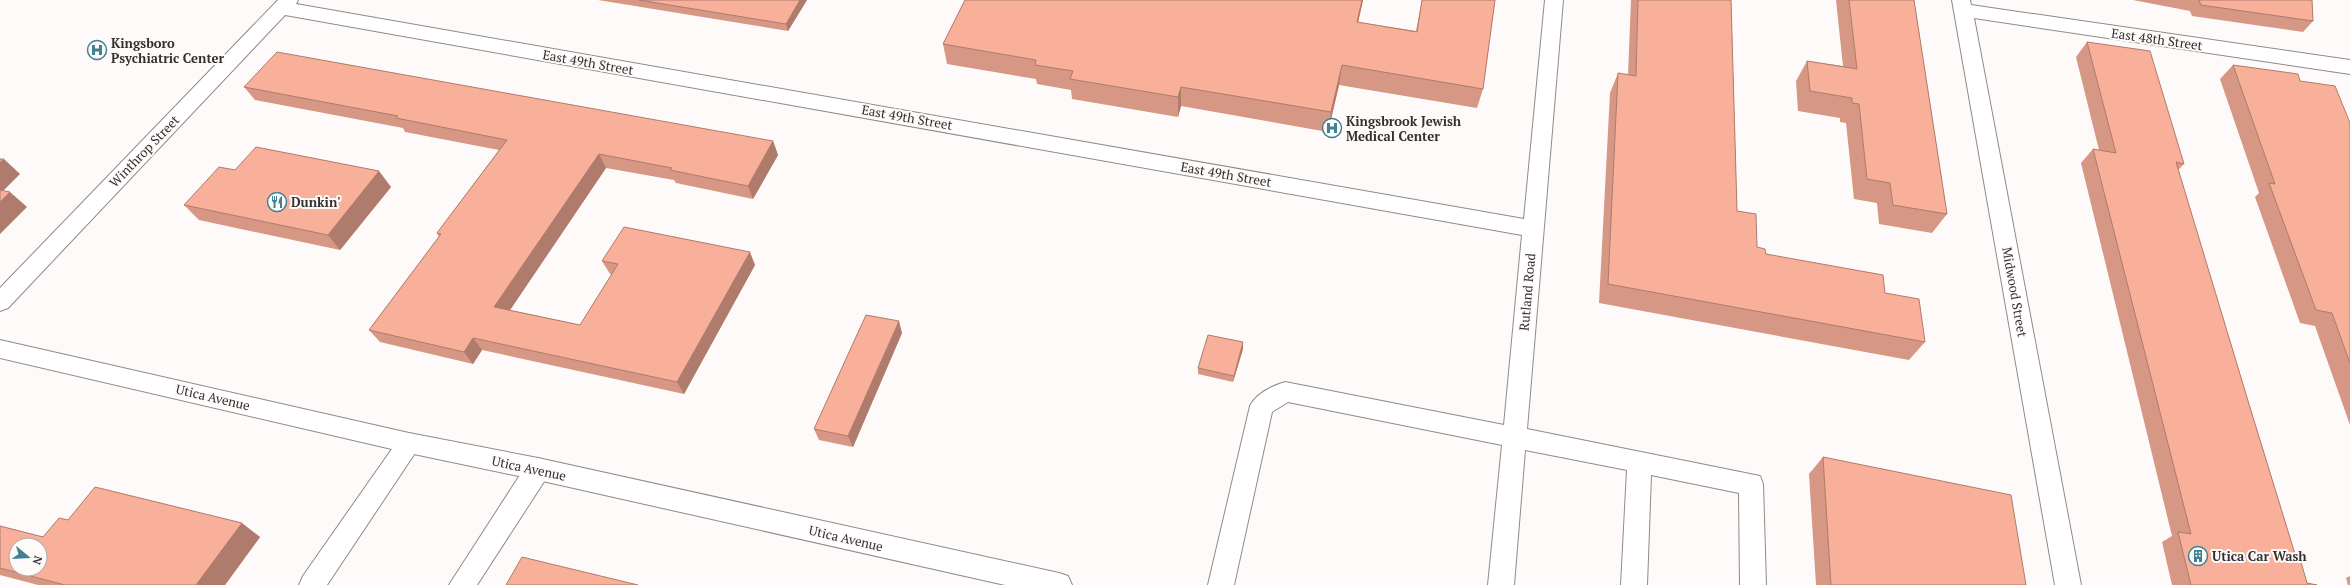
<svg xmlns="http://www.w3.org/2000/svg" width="2350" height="585" viewBox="0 0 2350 585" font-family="'PT Serif',serif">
	<rect width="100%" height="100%" fill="#fefaf9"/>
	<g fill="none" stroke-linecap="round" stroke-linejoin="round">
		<g stroke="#908a88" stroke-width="2">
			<g id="minor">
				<path d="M 278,0 L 298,0 L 296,4 L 1524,219 L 1545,0 L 1563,0 L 1527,429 L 1760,476 L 1763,484 L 1766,585 L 1740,585 L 1739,493 L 1651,475 L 1647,585 L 1621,585 L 1627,470 L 1525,450 L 1514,585 L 1488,585 L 1502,445 L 1288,402 L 1272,412 L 1234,585 L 1208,585 L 1250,406 C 1256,394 1272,386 1285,382 L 1504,425 L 1522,235 L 285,15 L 8,308 L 0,311 L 0,288 Z"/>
				<path d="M 1952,0 L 1970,0 L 1971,5 L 2350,60 L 2350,74 L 1974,18 L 2081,585 L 2055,585 Z"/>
				<path d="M 409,433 L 417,436 L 421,443 L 417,450 L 327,585 L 299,585 L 303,576 L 401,436 Z"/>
				<path d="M 538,458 L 547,461 L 550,469 L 547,477 L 477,585 L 449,585 L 529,461 Z"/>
			</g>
		</g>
		<g stroke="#908a88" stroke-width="2">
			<path id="major" d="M 0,340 L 409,433 L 538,458 L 1059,573 L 1068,576 L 1072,585 L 1005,585 L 538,480 L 409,453 L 0,358 Z"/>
		</g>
		<use href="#minor" fill="#fff" fill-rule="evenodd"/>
		<use href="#major" fill="#fff" fill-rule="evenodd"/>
	</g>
	<g fill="#d69784">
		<path d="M 598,0 L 807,0 L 788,31 Z"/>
		<path d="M 965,0 L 1363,0 L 1358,22 L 1416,31 L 1422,0 L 1495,0 L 1483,89 L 1477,108 L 1339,85 L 1328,132 L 1181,106 L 1178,117 L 1072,99 L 1071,90 L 1037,84 L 1036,79 L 947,64 L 943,44 Z"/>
		<path d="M 1631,0 L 1731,0 L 1737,211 L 1757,247 L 1766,254 L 1885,293 L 1925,342 L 1909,360 L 1599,303 L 1610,93 L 1618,73 L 1628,75 Z"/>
		<path d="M 1836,0 L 1914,0 L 1947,214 L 1932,233 L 1879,224 L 1877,203 L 1854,199 L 1846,123 L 1840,122 L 1840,118 L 1798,111 L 1796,81 L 1807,61 L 1843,66 Z"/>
		<path d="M 2133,0 L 2312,0 L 2313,21 L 2303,32 L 2192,16 L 2190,11 Z"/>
		<path d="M 2087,42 L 2184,164 L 2178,170 L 2252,414 L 2295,554 L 2307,583 L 2317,585 L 2172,585 L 2162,542 L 2172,536 L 2081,163 L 2093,149 L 2099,150 L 2076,57 Z"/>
		<path d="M 2233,65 L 2300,81 L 2350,123 L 2350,425 L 2315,326 L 2300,323 L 2255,197 L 2259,193 L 2220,79 Z"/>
		<path d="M 244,87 L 773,141 L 778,155 L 753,199 L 676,183 L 674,180 L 606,168 L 510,310 L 580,325 L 612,274 L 610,274 L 602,261 L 755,265 L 684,394 L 482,350 L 473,364 L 380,342 L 369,330 L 439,237 L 437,233 L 499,150 L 405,132 L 403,128 L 255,100 Z"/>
		<path d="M 235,170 L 391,187 L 340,250 L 199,220 L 184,205 Z"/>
		<path d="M 902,333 L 853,447 L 819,440 L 814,429 Z"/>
		<path d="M 1243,342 L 1243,349 L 1233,382 L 1198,374 L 1198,368 Z"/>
		<path d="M 1823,457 L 2026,585 L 1816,585 L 1809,474 Z"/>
		<path d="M 68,520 L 260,537 L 225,585 L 38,585 L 0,575 L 0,526 L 43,537 Z"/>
		<path d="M 2350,576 L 2350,585 L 2348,585 L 2346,578 Z"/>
	</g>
	<g fill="#ae7b6c">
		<path d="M 800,0 L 807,0 L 788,31 L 786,24 Z"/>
		<path d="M 1362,0 L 1363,0 L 1354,41 L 1357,22 Z"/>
		<path d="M 1342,65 L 1339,85 L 1328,132 L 1331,112 Z"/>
		<path d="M 1181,87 L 1181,106 L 1178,117 L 1178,97 Z"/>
		<path d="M 773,141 L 778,155 L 753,199 L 748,186 Z"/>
		<path d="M 599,154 L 606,168 L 504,319 L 494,307 Z"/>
		<path d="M 4,159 L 20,174 L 0,194 L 0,163 Z"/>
		<path d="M 379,171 L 391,187 L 340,250 L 328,235 Z"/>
		<path d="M 10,192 L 27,207 L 0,234 L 0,202 Z"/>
		<path d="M 750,252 L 755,265 L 684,394 L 677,382 Z"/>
		<path d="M 899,321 L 902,333 L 853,447 L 848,436 Z"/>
		<path d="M 473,338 L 482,350 L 473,364 L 464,352 Z"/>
		<path d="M 1243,342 L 1243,349 L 1233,382 L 1234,376 Z"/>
		<path d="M 242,523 L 260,537 L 225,585 L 196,585 Z"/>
	</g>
	<g fill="#f9b09a" stroke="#ae7b6c" fill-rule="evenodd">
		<path d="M 639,0 L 800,0 L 786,24 Z"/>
		<path d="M 965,0 L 1362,0 L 1357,22 L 1417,32 L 1422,0 L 1495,0 L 1483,89 L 1342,65 L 1331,112 L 1181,87 L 1178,97 L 1070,79 L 1073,71 L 1035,65 L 1036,60 L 943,44 Z"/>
		<path d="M 1638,0 L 1731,0 L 1737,211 L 1756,214 L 1757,247 L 1765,249 L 1766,254 L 1883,275 L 1885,293 L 1919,299 L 1925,342 L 1608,284 L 1618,73 L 1636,76 Z"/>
		<path d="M 1849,0 L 1914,0 L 1947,214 L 1893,205 L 1890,183 L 1867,179 L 1859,104 L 1852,103 L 1852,98 L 1810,91 L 1807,61 L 1857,69 Z"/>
		<path d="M 2199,0 L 2312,0 L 2313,21 L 2201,5 Z"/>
		<path d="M 2087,42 L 2150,51 L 2184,164 L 2176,162 L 2252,414 L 2295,554 L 2299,555 L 2307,583 L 2317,585 L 2191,585 L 2178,532 L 2191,534 L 2093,149 L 2116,153 Z"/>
		<path d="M 277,52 L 773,141 L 748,186 L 670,170 L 672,168 L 599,154 L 494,307 L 580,325 L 618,264 L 602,261 L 624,227 L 750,252 L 677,382 L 473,338 L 464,352 L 369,330 L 441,234 L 437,233 L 507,140 L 396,118 L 398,116 L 244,87 Z"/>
		<path d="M 2233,65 L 2298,74 L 2300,81 L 2335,86 L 2350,123 L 2350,363 L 2332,313 L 2316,310 L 2269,183 L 2275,184 Z"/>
		<path d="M 256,147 L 379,171 L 328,235 L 184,205 L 219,167 L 235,170 Z"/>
		<path d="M 0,159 L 4,159 L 0,163 Z"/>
		<path d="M 0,190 L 10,192 L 0,202 Z"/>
		<path d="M 866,315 L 899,321 L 848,436 L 814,429 Z"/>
		<path d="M 1208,335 L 1243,342 L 1234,376 L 1198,368 Z"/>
		<path d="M 1823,457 L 2011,495 L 2026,585 L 1831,585 Z"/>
		<path d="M 95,487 L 242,523 L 196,585 L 65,585 L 0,568 L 0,526 L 43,537 L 59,518 L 68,520 ZM 16,545 L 40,545 L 40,569 L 16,569 Z"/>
		<path d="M 522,557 L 638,585 L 506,585 Z"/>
	</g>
	<defs>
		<g id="hospital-ring" transform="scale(1)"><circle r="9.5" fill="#fefaf9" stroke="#408293" stroke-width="1.5"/><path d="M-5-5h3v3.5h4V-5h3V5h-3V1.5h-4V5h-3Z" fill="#408293"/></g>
		<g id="restaurant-ring" transform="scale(1)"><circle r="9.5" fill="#fefaf9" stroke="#408293" stroke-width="1.5"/><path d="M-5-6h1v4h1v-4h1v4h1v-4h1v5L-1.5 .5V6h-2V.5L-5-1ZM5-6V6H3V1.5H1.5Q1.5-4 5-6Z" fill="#408293"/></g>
		<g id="building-ring" transform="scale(1)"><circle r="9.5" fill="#fefaf9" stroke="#408293" stroke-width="1.5"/><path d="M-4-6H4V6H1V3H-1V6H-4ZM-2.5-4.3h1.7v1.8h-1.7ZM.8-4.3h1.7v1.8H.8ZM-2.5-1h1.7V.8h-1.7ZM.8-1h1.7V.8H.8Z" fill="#408293"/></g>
	</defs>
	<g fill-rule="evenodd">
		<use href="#hospital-ring" x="97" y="50"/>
		<use href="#hospital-ring" x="1332" y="128"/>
		<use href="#restaurant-ring" x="277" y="202"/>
		<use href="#building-ring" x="2198" y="556"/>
	</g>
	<g text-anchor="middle" stroke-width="4" stroke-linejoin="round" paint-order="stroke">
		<g font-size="13" fill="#322f2f" stroke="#fefaf9">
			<text transform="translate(2157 39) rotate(8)" y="5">East 48th Street</text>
			<text transform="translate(588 62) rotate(10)" y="5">East 49th Street</text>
			<text transform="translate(907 117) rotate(10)" y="5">East 49th Street</text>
			<text transform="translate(144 151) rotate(-46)" y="5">Winthrop Street</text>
			<text transform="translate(1226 174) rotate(10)" y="5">East 49th Street</text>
			<text transform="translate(1527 292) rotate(-85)" y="5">Rutland Road</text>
			<text transform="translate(2015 292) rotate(80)" y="5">Midwood Street</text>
			<text transform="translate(213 397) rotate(13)" y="5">Utica Avenue</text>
			<text transform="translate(529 468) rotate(12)" y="5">Utica Avenue</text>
			<text transform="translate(846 538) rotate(13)" y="5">Utica Avenue</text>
		</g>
		<g font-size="13" font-weight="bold" fill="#322f2f" stroke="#fefaf9" text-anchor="start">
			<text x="111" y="48">Kingsboro<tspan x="111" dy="15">Psychiatric Center</tspan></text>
			<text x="1346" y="126">Kingsbrook Jewish<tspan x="1346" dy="15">Medical Center</tspan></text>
			<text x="291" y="207">Dunkin'</text>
			<text x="2212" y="561">Utica Car Wash</text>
		</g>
	</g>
	<g transform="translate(28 557) rotate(108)"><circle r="19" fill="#fefaf9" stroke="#aca9a8"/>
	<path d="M0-3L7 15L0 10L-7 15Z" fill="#408293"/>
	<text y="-6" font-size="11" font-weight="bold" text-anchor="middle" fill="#322f2f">N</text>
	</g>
</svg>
